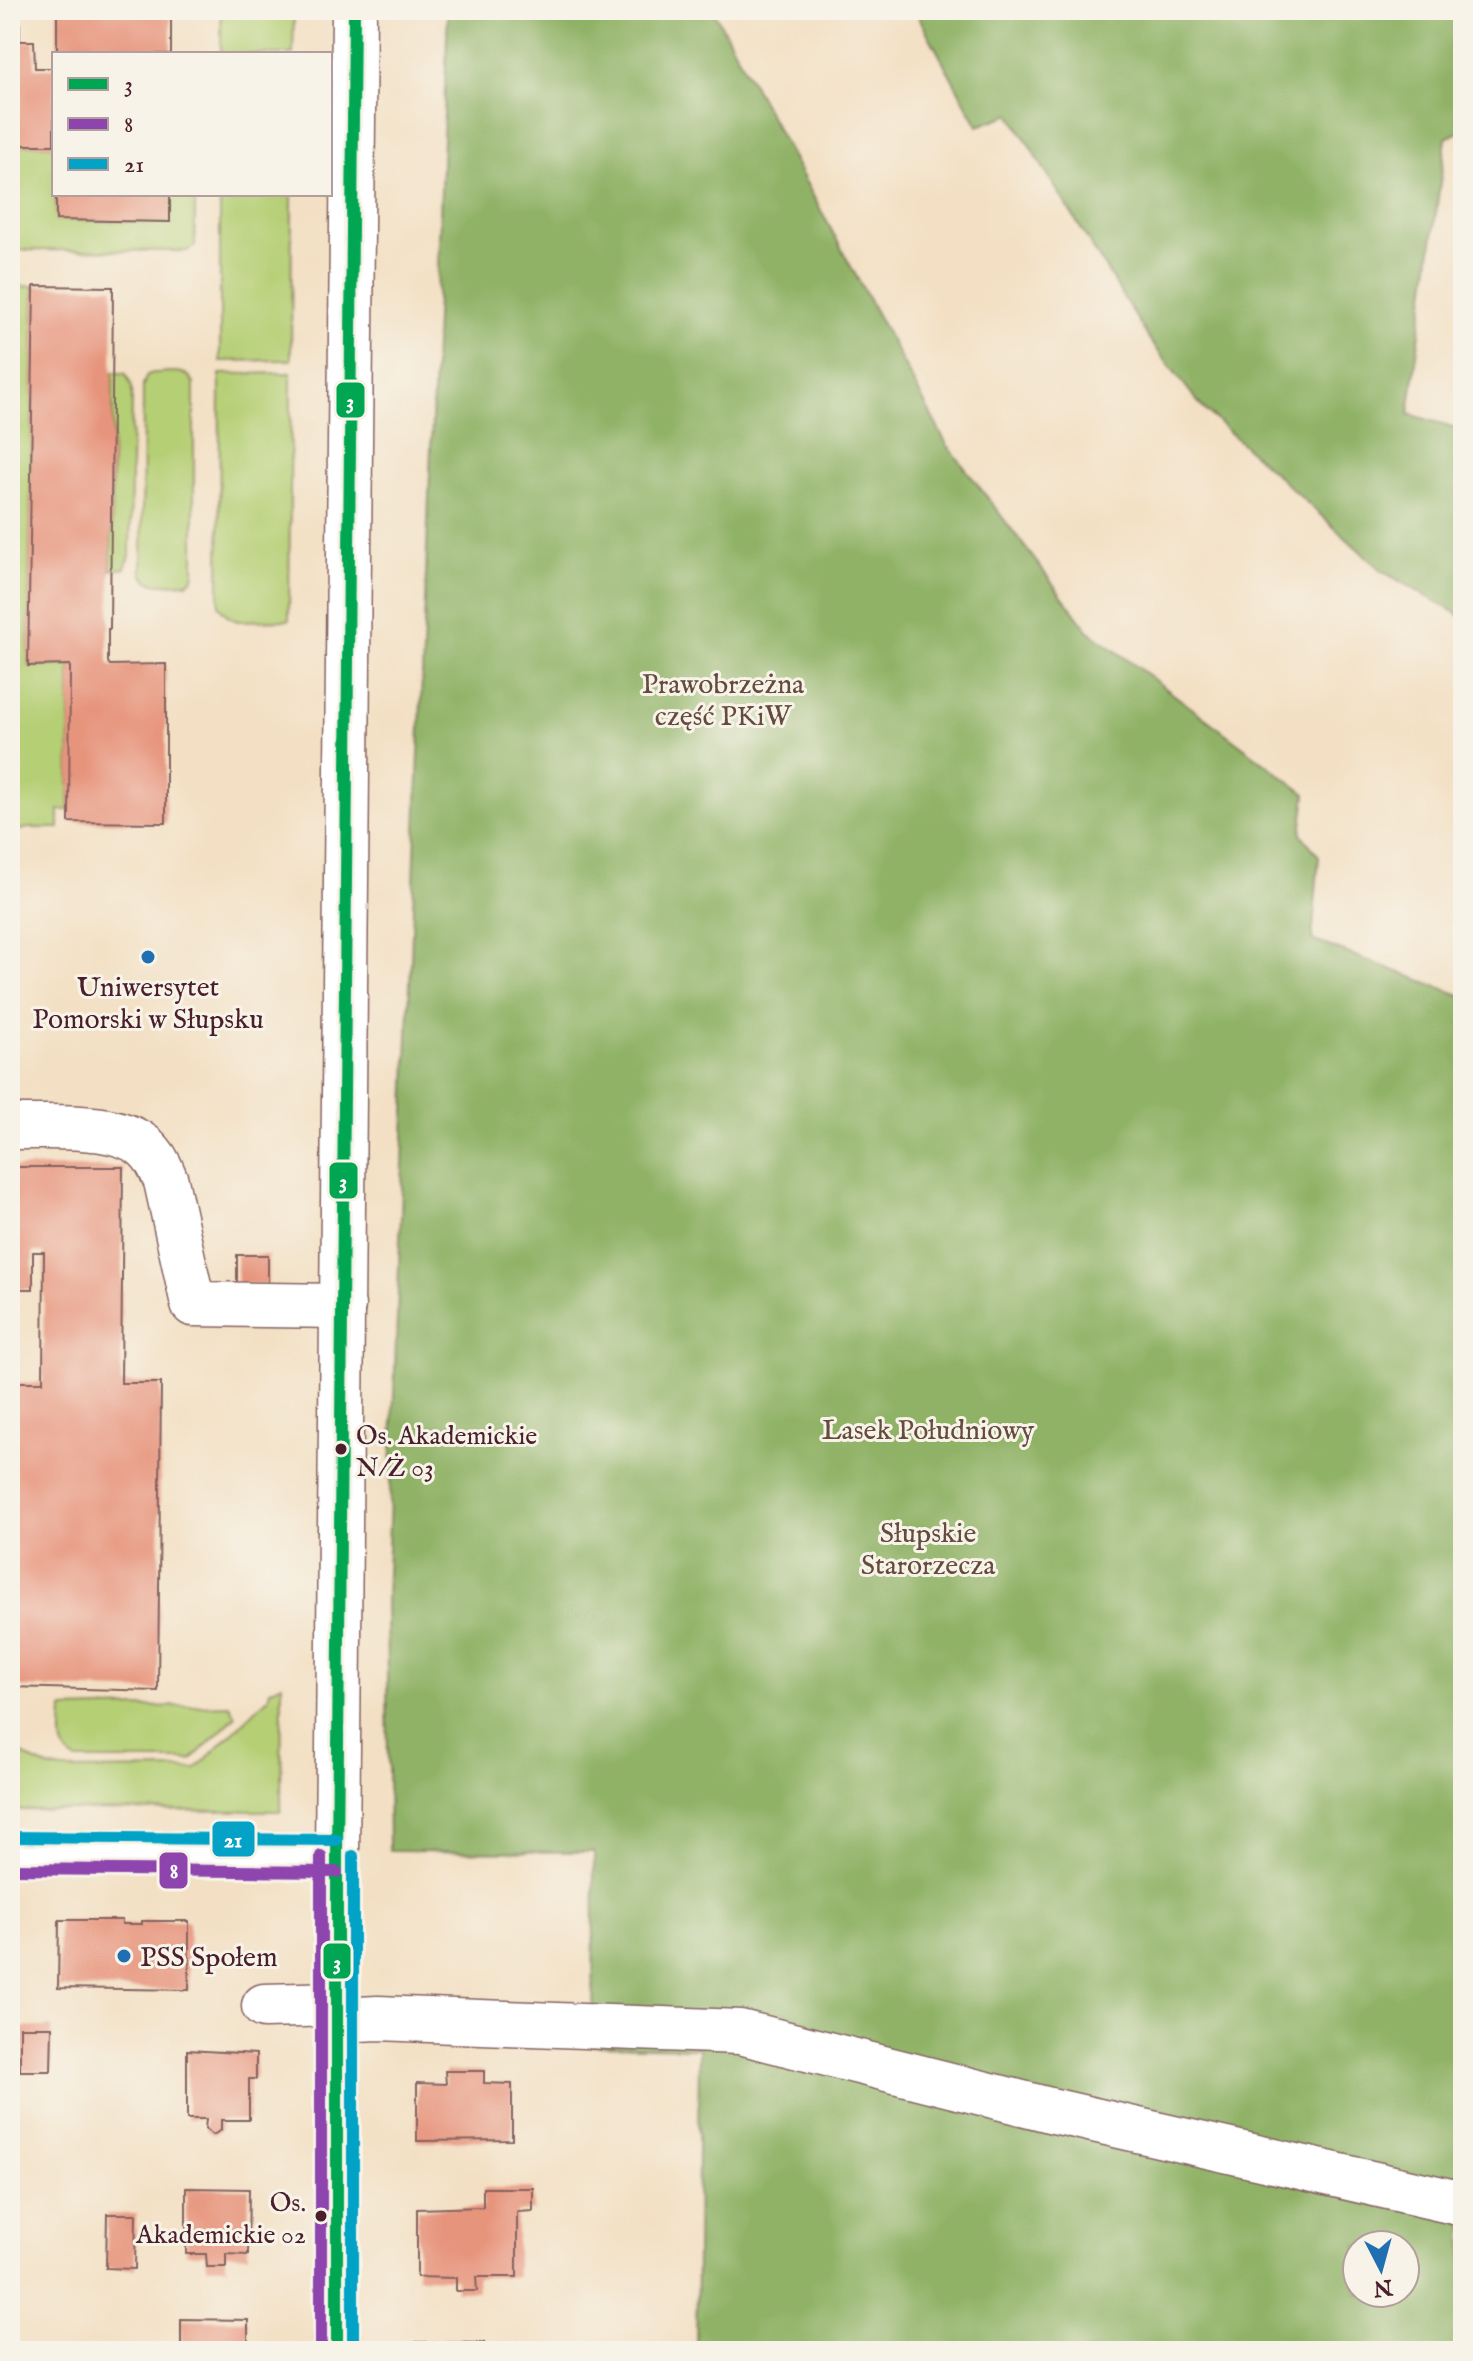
<svg xmlns="http://www.w3.org/2000/svg" width="1473" height="2361" viewBox="0 0 1473 2361" font-family="'IM FELL English',serif">
	<rect width="100%" height="100%" fill="#f7f3e8"/>
	<filter id="ink" filterUnits="userSpaceOnUse"><feTurbulence type="fractalNoise" baseFrequency=".0125" numOctaves="2"/><feDisplacementMap in="SourceGraphic" scale="16" xChannelSelector="R" yChannelSelector="G"/><feConvolveMatrix kernelMatrix="1 2 1 2 8 2 1 2 1" color-interpolation-filters="sRGB"/></filter>
	<filter id="wash" filterUnits="userSpaceOnUse"><feTurbulence type="fractalNoise" baseFrequency=".006" numOctaves="4" result="noise"/><feDisplacementMap in="SourceGraphic" scale="32" xChannelSelector="R" yChannelSelector="G"/><feGaussianBlur stdDeviation="1.8" result="paint"/><feColorMatrix in="noise" values="0 0 0 0 0 0 0 0 0 0 0 0 0 0 0 0 0 1.4 0 .05"/><feComposite in="paint" operator="in"/></filter>
	<g filter="url(#wash)">
		<rect width="100%" height="100%" fill="#f3e0c4"/>
		<g fill="#b5cf74" stroke="#807750" stroke-width="2">
			<path d="M 221,10 L 294,10 L 293,54 L 221,54 Z"/>
			<path d="M 18,145 L 54,145 L 56,220 L 169,222 L 170,194 L 195,194 L 195,246 L 187,251 L 20,250 L 10,257 L 10,219 L 18,219 Z"/>
			<path d="M 220,194 L 292,194 L 291,360 L 220,361 Z"/>
			<path d="M 34,286 L 28,666 L 70,665 L 69,810 L 59,810 L 59,828 L 28,828 L 12,832 L 15,287 Z"/>
			<path d="M 113,372 L 126,374 L 132,387 L 130,555 L 125,568 L 111,570 Z"/>
			<path d="M 153,373 C 168,373 188,367 194,384 L 194,573 L 192,580 L 187,583 C 171,583 149,589 142,573 L 143,385 L 147,375 Z"/>
			<path d="M 291,373 L 289,620 L 237,621 L 229,617 L 219,606 L 220,374 Z"/>
			<path d="M 282,1684 L 281,1811 L 10,1810 L 10,1742 C 26,1759 40,1767 63,1770 L 196,1769 L 268,1698 L 270,1690 Z"/>
			<path d="M 230,1705 L 236,1716 L 191,1760 L 77,1760 C 56,1754 63,1726 63,1709 Z"/>
		</g>
		<g fill="#90b266" stroke="#6d6848" stroke-width="2" fill-rule="evenodd">
			<path d="M 448,10 L 713,10 L 946,443 L 1088,630 L 1306,794 L 1301,834 L 1319,856 L 1312,940 L 1463,996 L 1463,2351 L 696,2351 L 699,2048 L 593,2046 L 594,1852 L 389,1851 L 386,1599 ZM 1357,2245 L 1405,2245 L 1405,2293 L 1357,2293 Z"/>
			<path d="M 915,10 L 1463,10 L 1463,130 L 1446,138 L 1409,414 L 1463,430 L 1463,617 L 1382,571 L 1202,407 L 1151,342 L 1010,114 L 978,126 Z"/>
		</g>
		<g id="blocks">
			<g fill="#e7947d">
				<path d="M 10,10 L 20,10 L 20,41 L 34,41 L 35,68 L 54,68 L 54,145 L 18,145 L 18,220 L 10,219 Z"/>
				<rect x="57" y="10" width="114" height="44"/>
				<path d="M 56,194 L 170,194 L 170,222 L 56,220 Z"/>
				<path d="M 34,286 L 113,287 L 110,629 L 108,629 L 108,662 L 110,665 L 166,664 L 166,823 L 69,822 L 70,665 L 28,666 Z"/>
				<path d="M 10,1167 L 123,1167 L 121,1383 L 161,1383 L 158,1691 L 10,1687 L 10,1382 L 43,1382 L 44,1252 L 33,1252 L 33,1289 L 10,1289 Z"/>
				<rect x="237" y="1255" width="31" height="29"/>
				<path d="M 59,1920 L 122,1920 L 122,1924 L 142,1924 L 142,1921 L 189,1921 L 189,1990 L 58,1988 Z"/>
				<path d="M 20,2027 L 52,2027 L 51,2071 L 20,2071 Z"/>
				<path d="M 187,2050 L 256,2054 L 256,2079 L 249,2079 L 249,2120 L 221,2120 L 221,2130 L 213,2135 L 205,2129 L 206,2119 L 187,2119 Z"/>
				<path d="M 445,2071 L 484,2071 L 484,2083 L 512,2084 L 512,2140 L 417,2141 L 417,2083 L 446,2084 Z"/>
				<path d="M 186,2188 L 249,2189 L 248,2255 L 226,2254 L 226,2267 L 207,2267 L 206,2254 L 186,2254 Z"/>
				<path d="M 483,2188 L 533,2188 L 533,2211 L 517,2212 L 517,2277 L 476,2277 L 477,2291 L 456,2291 L 456,2278 L 417,2277 L 417,2209 L 483,2207 Z"/>
				<path d="M 107,2214 L 136,2214 L 135,2269 L 106,2268 Z"/>
				<path d="M 181,2319 L 248,2320 L 248,2351 L 181,2351 Z"/>
				<path d="M 416,2342 L 485,2343 L 485,2351 L 416,2351 Z"/>
			</g>
		</g>
	</g>
	<g filter="url(#ink)">
		<use href="#blocks" fill-opacity="0" stroke="#856361" stroke-width="2"/>
		<g fill="none" stroke-linecap="round" stroke-linejoin="round">
			<g stroke="#856361" stroke-width="47">
				<g id="minor">
					<path d="M 10,1127 C 49,1128 124,1120 151,1153 C 158,1161 162,1171 166,1181 L 193,1304 L 343,1306"/>
					<path d="M 10,1853 L 337,1856"/>
					<path d="M 264,2006 L 337,2004"/>
					<path d="M 338,2020 L 378,2018 L 740,2032 L 1050,2110 L 1463,2204"/>
					<path d="M 337,2351 L 337,1856 L 354,10"/>
				</g>
			</g>
			<use href="#minor" stroke="#fff" stroke-width="44"/>
			<g stroke="#f7f3e8" stroke-width="18">
				<path id="bus-1" d="M 337,2351 L 337,1856 L 354,10"/>
			</g>
			<g stroke="#f7f3e8" stroke-width="18">
				<g id="bus-2">
					<path d="M 321,1856 L 321,2351"/>
					<path d="M 10,1869 L 337,1872"/>
				</g>
			</g>
			<g stroke="#f7f3e8" stroke-width="18">
				<g id="bus-3">
					<path d="M 10,1837 L 337,1840"/>
					<path d="M 353,1856 L 353,2351"/>
				</g>
			</g>
			<use href="#bus-1" stroke="#00a651" stroke-width="12"/>
			<use href="#bus-2" stroke="#8e44ad" stroke-width="12"/>
			<use href="#bus-3" stroke="#04a2c6" stroke-width="12"/>
		</g>
	</g>
	<g fill="#1f6fb2" stroke="#f7f3e8" stroke-width="3">
		<circle cx="148" cy="957" r="8"/>
		<circle cx="124" cy="1956" r="8"/>
	</g>
	<g fill="#4a1f2b" stroke="#f7f3e8" stroke-width="3">
		<circle cx="341" cy="1449" r="7"/>
		<circle cx="321" cy="2216" r="7"/>
	</g>
	<g text-anchor="middle" stroke-width="6" stroke-linejoin="round" paint-order="stroke">
		<g font-size="26" fill="#4a1f2b" stroke="#f7f3e8" text-anchor="start">
			<text x="356" y="1444">Os. Akademickie<tspan x="356" dy="32">N/Ż 03</tspan></text>
			<text x="306" y="2211" text-anchor="end">Os.<tspan x="306" dy="32">Akademickie 02</tspan></text>
		</g>
		<g font-size="28" fill="#654b3d" stroke="#f7f3e8">
			<text x="723" y="693">Prawobrzeżna<tspan x="723" dy="32">część PKiW</tspan></text>
			<text x="928" y="1439">Lasek Południowy</text>
			<text x="928" y="1542">Słupskie<tspan x="928" dy="32">Starorzecza</tspan></text>
		</g>
		<g font-size="28" fill="#4a1f2b" stroke="#f7f3e8">
			<text x="148" y="996">Uniwersytet<tspan x="148" dy="32">Pomorski w Słupsku</tspan></text>
			<text x="140" y="1966" text-anchor="start">PSS Społem</text>
		</g>
	</g>
	<g stroke="#f7f3e8" stroke-width="3">
		<rect x="335" y="381" width="31" height="38" rx="8" fill="#00a651"/>
		<rect x="328" y="1161" width="31" height="39" rx="8" fill="#00a651"/>
		<rect x="211" y="1820" width="45" height="38" rx="8" fill="#04a2c6"/>
		<rect x="158" y="1851" width="31" height="39" rx="8" fill="#8e44ad"/>
		<rect x="322" y="1942" width="30" height="38" rx="8" fill="#00a651"/>
	</g>
	<g font-size="22" text-anchor="middle" font-weight="bold" fill="#fff">
		<text x="350" y="408">3</text>
		<text x="343" y="1188">3</text>
		<text x="233" y="1847">21</text>
		<text x="174" y="1878">8</text>
		<text x="337" y="1969">3</text>
	</g>
	<rect width="1473" height="2361" fill="none" stroke="#f7f3e8" stroke-width="40"/>
	<rect x="52" y="52" width="280" height="144" fill="#f7f3e8" stroke="#b29e9c" stroke-width="2"/>
	<rect x="68" y="78" width="40" height="12" fill="#00a651" stroke="#b29e9c" stroke-width="2"/>
	<text x="124" y="92" font-size="24" fill="#4a1f2b">3</text>
	<rect x="68" y="118" width="40" height="12" fill="#8e44ad" stroke="#b29e9c" stroke-width="2"/>
	<text x="124" y="132" font-size="24" fill="#4a1f2b">8</text>
	<rect x="68" y="158" width="40" height="12" fill="#04a2c6" stroke="#b29e9c" stroke-width="2"/>
	<text x="124" y="172" font-size="24" fill="#4a1f2b">21</text>
	<g transform="translate(1381 2269) rotate(174)"><circle r="38" fill="#f7f3e8" stroke="#b29e9c" stroke-width="2"/>
	<path d="M0-6L14 30L0 20L-14 30Z" fill="#1f6fb2"/>
	<text y="-12" font-size="22" font-weight="bold" text-anchor="middle" fill="#4a1f2b">N</text>
	</g>
</svg>
